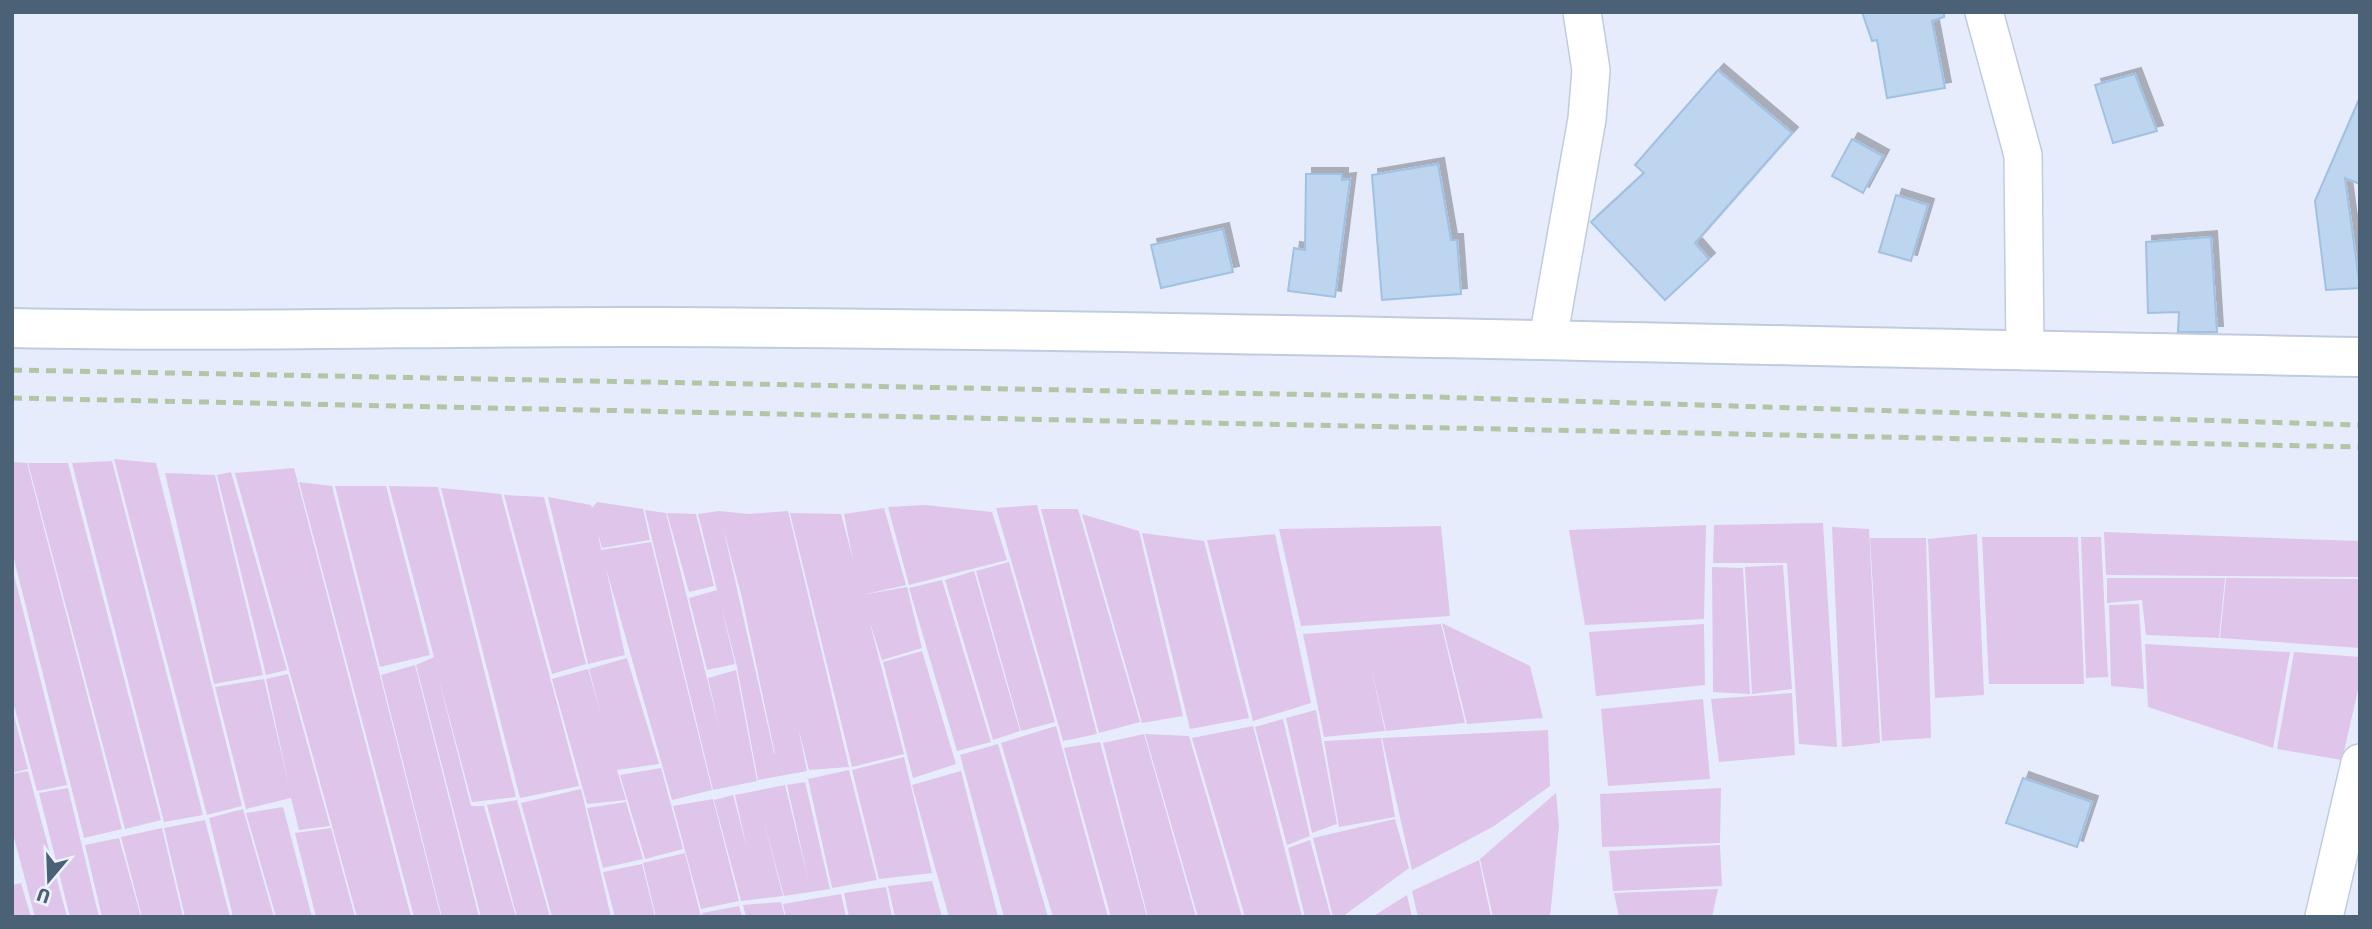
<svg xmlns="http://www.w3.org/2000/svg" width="2372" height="929" viewBox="0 0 2372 929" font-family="'Fira Sans',sans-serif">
	<defs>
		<filter id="shadow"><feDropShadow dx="6" dy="-6" stdDeviation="0" flood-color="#0004"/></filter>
	</defs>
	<rect width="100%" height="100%" fill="#e7ecfc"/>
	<g fill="#dfc5e9" fill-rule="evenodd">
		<path d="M 114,459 L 156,463 L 242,806 L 207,815 Z"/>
		<path d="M 112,461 L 203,815 L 164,822 L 72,463 Z"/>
		<path d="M 12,462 L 27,463 L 122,829 L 84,838 L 12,551 Z"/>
		<path d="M 28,463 L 68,463 L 161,820 L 125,829 Z"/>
		<path d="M 294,468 L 411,917 L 357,917 L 235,473 Z"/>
		<path d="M 231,472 L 287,670 L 266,675 L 217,475 Z"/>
		<path d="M 165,473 L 215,475 L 263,675 L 214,684 Z"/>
		<path d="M 299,482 L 332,486 L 441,917 L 414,917 Z"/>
		<path d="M 335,486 L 386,486 L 430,655 L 380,667 Z"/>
		<path d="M 389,486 L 438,487 L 516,797 L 472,802 L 437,672 L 471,806 L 484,806 L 516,917 L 481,917 L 416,665 L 434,657 Z"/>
		<path d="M 441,488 L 501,494 L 579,786 L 520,798 Z"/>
		<path d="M 504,495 L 544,497 L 586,664 L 552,674 Z"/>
		<path d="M 548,497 L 591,505 L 592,508 L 597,502 L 643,509 L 650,540 L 602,548 L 598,533 L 601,550 L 651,542 L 712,790 L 672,800 L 606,568 L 625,655 L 588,664 Z"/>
		<path d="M 925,505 L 992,512 L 1007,560 L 909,585 L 888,507 Z"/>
		<path d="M 1037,505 L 1097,734 L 1063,741 L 996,508 Z"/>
		<path d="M 884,508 L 906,585 L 862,595 L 907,587 L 922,648 L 882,660 L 869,620 L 904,754 L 852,767 L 790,513 L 841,514 L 853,560 L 844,514 Z"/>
		<path d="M 1041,509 L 1078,509 L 1140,722 L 1099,733 Z"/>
		<path d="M 645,510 L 666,513 L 720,731 L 708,678 L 736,670 L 757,781 L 713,790 Z"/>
		<path d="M 719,511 L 749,514 L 788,511 L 849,767 L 809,770 L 798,727 L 807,771 L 758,780 L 737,667 L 721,605 L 735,664 L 707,670 L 689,598 L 717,590 L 698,514 ZM 723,527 L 742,598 L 775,754 L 774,753 Z"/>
		<path d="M 667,513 L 696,514 L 714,586 L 689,592 Z"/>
		<path d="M 1082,514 L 1139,531 L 1183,716 L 1142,723 Z"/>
		<path d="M 1823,523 L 1837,747 L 1799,744 L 1787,563 L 1713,563 L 1714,525 Z"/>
		<path d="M 1706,525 L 1704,619 L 1585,625 L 1569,530 Z"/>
		<path d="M 1441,526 L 1450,616 L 1301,626 L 1279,529 Z"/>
		<path d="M 1832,527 L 1869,529 L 1880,743 L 1842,747 Z"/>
		<path d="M 2104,532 L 2360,541 L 2360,577 L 2106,575 Z"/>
		<path d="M 1142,533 L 1204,541 L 1249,718 L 1190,729 Z"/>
		<path d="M 1275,534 L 1311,703 L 1253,721 L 1207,540 Z"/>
		<path d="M 1977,534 L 1984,695 L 1935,698 L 1928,539 Z"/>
		<path d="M 1982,537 L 2078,537 L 2084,684 L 1989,684 Z"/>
		<path d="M 2081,537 L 2101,537 L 2108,677 L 2086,678 Z"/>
		<path d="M 1870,538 L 1926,538 L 1931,738 L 1882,741 Z"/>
		<path d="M 1009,562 L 1055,722 L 1021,731 L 976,571 Z"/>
		<path d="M 1783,565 L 1792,689 L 1752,694 L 1745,567 Z"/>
		<path d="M 12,567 L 67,785 L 37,791 L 12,698 Z"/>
		<path d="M 1712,567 L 1743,568 L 1750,694 L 1713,692 Z"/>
		<path d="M 974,571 L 1020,731 L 993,740 L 945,580 Z"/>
		<path d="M 2107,578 L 2225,578 L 2219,638 L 2146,635 L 2142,600 L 2107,603 Z"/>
		<path d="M 2226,578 L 2360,579 L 2360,648 L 2220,638 Z"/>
		<path d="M 942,580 L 991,742 L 957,751 L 909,588 Z"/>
		<path d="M 2139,604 L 2144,689 L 2111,686 L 2109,605 Z"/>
		<path d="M 1442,623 L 1530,666 L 1543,718 L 1467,724 Z"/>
		<path d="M 1441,624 L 1465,723 L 1386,731 L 1370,663 L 1385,731 L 1324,737 L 1303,634 Z"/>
		<path d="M 1704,624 L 1705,685 L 1596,696 L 1589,632 Z"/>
		<path d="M 2145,644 L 2290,652 L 2273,748 L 2148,707 Z"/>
		<path d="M 922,651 L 956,764 L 913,778 L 883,662 Z"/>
		<path d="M 2294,652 L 2360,657 L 2360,681 L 2342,760 L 2277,749 Z"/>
		<path d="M 627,658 L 659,764 L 617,770 L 626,800 L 587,804 L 552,679 L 588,669 L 602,718 L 589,669 Z"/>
		<path d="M 415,665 L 479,917 L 442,917 L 381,675 Z"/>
		<path d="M 288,674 L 330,826 L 299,830 L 291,798 L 246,809 L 215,687 L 264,679 L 289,786 L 266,679 Z"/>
		<path d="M 1792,693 L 1795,755 L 1719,762 L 1711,699 Z"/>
		<path d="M 1703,699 L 1710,779 L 1608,786 L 1601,709 Z"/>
		<path d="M 12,708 L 28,769 L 12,773 Z"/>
		<path d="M 1316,710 L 1337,824 L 1312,833 L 1286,718 Z"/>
		<path d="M 1283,719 L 1310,836 L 1287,845 L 1255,727 Z"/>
		<path d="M 1056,726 L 1108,917 L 1053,917 L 1001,743 Z"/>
		<path d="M 1253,726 L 1302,917 L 1245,917 L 1192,738 Z"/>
		<path d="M 1548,730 L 1550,786 L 1494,826 L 1412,870 L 1382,738 Z"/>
		<path d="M 1144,734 L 1196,917 L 1148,917 L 1103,743 Z"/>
		<path d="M 1145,734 L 1189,736 L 1242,917 L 1198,917 Z"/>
		<path d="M 1381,738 L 1395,817 L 1339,827 L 1324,741 Z"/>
		<path d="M 1100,742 L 1147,917 L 1111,917 L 1064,748 Z"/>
		<path d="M 998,744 L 1048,917 L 1004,917 L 960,755 Z"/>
		<path d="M 904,757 L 932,873 L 879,879 L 852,770 Z"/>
		<path d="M 661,768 L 683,849 L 645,859 L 620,775 Z"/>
		<path d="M 849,770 L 877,880 L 832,888 L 808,779 Z"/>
		<path d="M 28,771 L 67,917 L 35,917 L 12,830 L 12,774 Z"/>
		<path d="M 961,771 L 993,897 L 998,917 L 949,917 L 912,785 Z"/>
		<path d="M 805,782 L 830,889 L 784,896 L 761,811 L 783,896 L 741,901 L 714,800 L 733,795 L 747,848 L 735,795 L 785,785 L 810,887 L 787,785 Z"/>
		<path d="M 68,788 L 99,917 L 70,917 L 39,793 Z"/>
		<path d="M 1721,788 L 1720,843 L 1602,847 L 1600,794 Z"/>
		<path d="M 581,789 L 611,917 L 552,917 L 521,803 Z"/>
		<path d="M 1556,793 L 1559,826 L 1550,917 L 1493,917 L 1480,859 Z"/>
		<path d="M 713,799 L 739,901 L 701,909 L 673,806 Z"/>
		<path d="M 517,800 L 550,917 L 517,917 L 487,805 Z"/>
		<path d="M 626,802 L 643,859 L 603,868 L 587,808 Z"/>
		<path d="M 283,807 L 312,917 L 276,917 L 246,813 Z"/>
		<path d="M 243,809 L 274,917 L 233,917 L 209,818 Z"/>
		<path d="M 1395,819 L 1409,868 L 1342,917 L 1333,917 L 1313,838 Z"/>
		<path d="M 205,820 L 230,917 L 185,917 L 164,828 Z"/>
		<path d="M 162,828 L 183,917 L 142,917 L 121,837 Z"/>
		<path d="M 331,828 L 355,917 L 316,917 L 295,833 Z"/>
		<path d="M 119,838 L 141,917 L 102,917 L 85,845 Z"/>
		<path d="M 1310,840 L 1331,917 L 1305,917 L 1288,848 Z"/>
		<path d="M 1720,845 L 1722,886 L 1613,891 L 1609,851 Z"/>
		<path d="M 685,853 L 701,917 L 656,917 L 643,863 Z"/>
		<path d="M 1479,860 L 1491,917 L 1418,917 L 1412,891 Z"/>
		<path d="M 642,864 L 655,917 L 615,917 L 603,872 Z"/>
		<path d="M 932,881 L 942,917 L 895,917 L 888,886 Z"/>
		<path d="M 21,883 L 31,917 L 12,917 L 12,885 Z"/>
		<path d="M 886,887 L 892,917 L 849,917 L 844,893 Z"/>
		<path d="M 1718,889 L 1712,917 L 1619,917 L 1614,893 Z"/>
		<path d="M 841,894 L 846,917 L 786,917 L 783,904 Z"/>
		<path d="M 1407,895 L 1412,917 L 1372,917 Z"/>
		<path d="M 781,902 L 785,917 L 746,917 L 743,905 Z"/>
		<path d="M 739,906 L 742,917 L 703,917 L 702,913 Z"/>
	</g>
	<g fill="#bdd5ef" stroke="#a0c1e3" stroke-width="2" filter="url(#shadow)">
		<path d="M 1862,12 L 1944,12 L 1944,17 L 1932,21 L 1945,88 L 1887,98 L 1877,40 L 1872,41 Z"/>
		<path d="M 1718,70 L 1792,133 L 1695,243 L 1709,259 L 1665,300 L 1591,222 L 1644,173 L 1635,165 Z"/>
		<path d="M 2135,74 L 2157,131 L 2113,143 L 2095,85 Z"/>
		<path d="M 2360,97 L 2360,184 L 2345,178 L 2360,288 L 2326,290 L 2315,201 Z"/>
		<path d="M 1852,139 L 1883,156 L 1863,193 L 1832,176 Z"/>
		<path d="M 1438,164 L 1451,240 L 1457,240 L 1461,294 L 1382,300 L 1372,175 Z"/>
		<path d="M 1306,174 L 1342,174 L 1342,180 L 1350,179 L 1335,297 L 1288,291 L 1294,248 L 1305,250 Z"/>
		<path d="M 1896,195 L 1928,205 L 1911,261 L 1879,252 Z"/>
		<path d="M 1223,229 L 1233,272 L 1161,288 L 1151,245 Z"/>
		<path d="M 2211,237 L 2217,332 L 2178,332 L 2179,312 L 2148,313 L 2146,242 Z"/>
		<path d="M 2023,778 L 2092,802 L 2077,847 L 2006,823 Z"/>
	</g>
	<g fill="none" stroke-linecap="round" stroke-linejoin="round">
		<g stroke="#bfccdf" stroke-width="40">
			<g id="minor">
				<path d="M 1984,12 L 2023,155 L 2025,351"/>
				<path d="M 1548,339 L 1587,119 L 1591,70 L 1582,12"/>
				<path d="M 2324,917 L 2360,763"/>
			</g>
		</g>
		<g stroke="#bfccdf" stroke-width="42">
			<path id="tertiary" d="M 12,328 C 228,333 445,326 661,327 C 1227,330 1794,347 2360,357"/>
		</g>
		<use href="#minor" stroke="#fff" stroke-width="37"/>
		<use href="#tertiary" stroke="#fff" stroke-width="38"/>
		<g stroke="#b0c6a5" stroke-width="5" stroke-dasharray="10 7" stroke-linecap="butt">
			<path d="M 12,370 L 1436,397 L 2360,425"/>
			<path d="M 12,398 L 2360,447"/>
		</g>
	</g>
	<rect width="2372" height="929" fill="none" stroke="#4b6175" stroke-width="28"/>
	<g transform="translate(49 880) rotate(199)" stroke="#edf2ff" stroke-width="5" paint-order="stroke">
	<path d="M0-5L12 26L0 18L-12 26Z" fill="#4b6175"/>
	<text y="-10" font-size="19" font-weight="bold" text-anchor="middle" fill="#4b6175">U</text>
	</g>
</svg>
